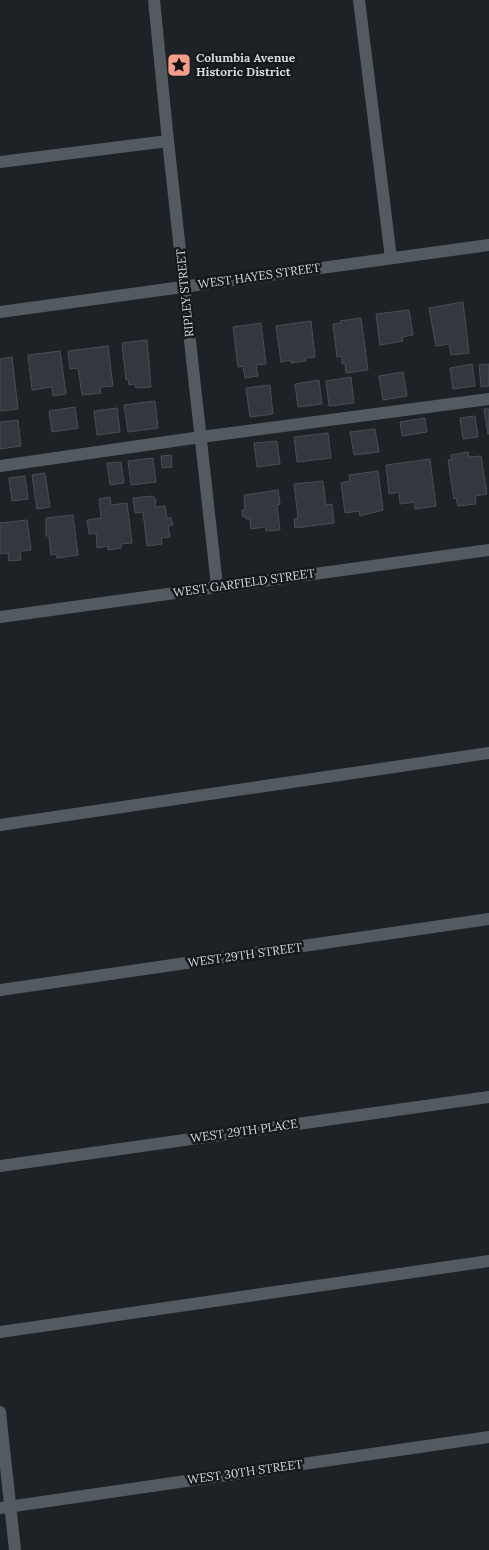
<svg xmlns="http://www.w3.org/2000/svg" width="489" height="1550" viewBox="0 0 489 1550" font-family="Lora,serif">
	<rect width="100%" height="100%" fill="#1d2227"/>
	<g fill="#32383d" stroke="#484e54">
		<path d="M 463,302 L 469,353 L 451,355 L 449,344 L 436,346 L 429,308 Z"/>
		<path d="M 409,310 L 413,335 L 402,337 L 403,341 L 380,345 L 376,314 Z"/>
		<path d="M 361,318 L 368,370 L 346,373 L 345,363 L 342,364 L 342,356 L 337,357 L 333,324 L 341,323 L 340,321 Z"/>
		<path d="M 311,321 L 315,357 L 305,358 L 306,361 L 291,363 L 291,360 L 281,362 L 276,326 Z"/>
		<path d="M 261,323 L 266,364 L 256,365 L 258,376 L 245,378 L 243,366 L 238,367 L 233,327 Z"/>
		<path d="M 147,340 L 151,387 L 136,388 L 135,384 L 129,385 L 128,379 L 126,380 L 122,343 Z"/>
		<path d="M 108,346 L 113,386 L 100,387 L 101,393 L 82,395 L 78,368 L 70,369 L 68,351 Z"/>
		<path d="M 60,351 L 66,394 L 53,396 L 52,387 L 32,390 L 28,355 Z"/>
		<path d="M 12,357 L 18,409 L 0,411 L 0,359 Z"/>
		<path d="M 472,364 L 475,386 L 453,389 L 450,368 Z"/>
		<path d="M 489,364 L 489,386 L 481,387 L 479,365 Z"/>
		<path d="M 403,372 L 407,396 L 383,400 L 379,376 Z"/>
		<path d="M 351,377 L 354,403 L 329,406 L 326,381 Z"/>
		<path d="M 319,380 L 322,404 L 298,407 L 295,384 Z"/>
		<path d="M 270,385 L 273,414 L 250,417 L 246,388 Z"/>
		<path d="M 155,401 L 158,428 L 128,432 L 124,405 Z"/>
		<path d="M 75,407 L 78,428 L 52,432 L 49,411 Z"/>
		<path d="M 117,408 L 120,432 L 97,435 L 94,411 Z"/>
		<path d="M 484,409 L 489,409 L 489,434 L 488,434 Z"/>
		<path d="M 475,416 L 478,437 L 463,439 L 460,418 Z"/>
		<path d="M 425,418 L 427,432 L 402,436 L 400,422 Z"/>
		<path d="M 18,420 L 21,446 L 0,449 L 0,422 Z"/>
		<path d="M 375,429 L 379,452 L 354,455 L 350,432 Z"/>
		<path d="M 328,433 L 331,458 L 297,462 L 294,437 Z"/>
		<path d="M 277,441 L 280,464 L 257,467 L 254,443 Z"/>
		<path d="M 468,452 L 469,457 L 481,456 L 487,494 L 475,496 L 476,504 L 458,506 L 456,498 L 454,499 L 448,460 L 452,460 L 451,455 Z"/>
		<path d="M 171,455 L 172,467 L 162,468 L 161,456 Z"/>
		<path d="M 153,458 L 156,482 L 131,485 L 128,461 Z"/>
		<path d="M 430,459 L 436,506 L 415,509 L 414,502 L 400,504 L 399,492 L 389,494 L 386,465 Z"/>
		<path d="M 121,462 L 124,483 L 110,485 L 107,463 Z"/>
		<path d="M 378,471 L 383,510 L 360,516 L 359,511 L 345,513 L 341,483 L 350,481 L 349,475 Z"/>
		<path d="M 45,473 L 50,507 L 37,509 L 32,475 Z"/>
		<path d="M 25,476 L 28,499 L 12,501 L 9,478 Z"/>
		<path d="M 323,481 L 326,505 L 332,504 L 334,523 L 295,528 L 294,519 L 298,518 L 294,484 Z"/>
		<path d="M 278,490 L 280,504 L 277,505 L 280,530 L 266,531 L 265,527 L 251,529 L 250,519 L 246,519 L 246,516 L 243,517 L 242,510 L 245,510 L 244,495 Z"/>
		<path d="M 153,496 L 156,500 L 155,507 L 165,506 L 167,518 L 171,518 L 173,525 L 168,526 L 170,537 L 161,538 L 162,544 L 147,546 L 143,512 L 135,513 L 133,498 Z"/>
		<path d="M 110,497 L 111,505 L 127,503 L 132,543 L 121,544 L 121,548 L 108,550 L 108,546 L 97,548 L 96,533 L 89,534 L 87,520 L 101,518 L 99,499 Z"/>
		<path d="M 73,515 L 78,555 L 57,558 L 56,554 L 51,555 L 49,536 L 46,536 L 46,518 Z"/>
		<path d="M 27,520 L 31,550 L 20,551 L 21,560 L 9,561 L 8,553 L 0,554 L 0,523 Z"/>
	</g>
	<g fill="none" stroke-linecap="round" stroke-linejoin="round">
		<g stroke="#545b60" stroke-width="12">
			<path d="M 359,0 L 391,258"/>
			<path d="M 0,162 L 168,141"/>
			<path d="M 0,466 L 201,437 L 489,399"/>
			<path d="M 0,825 L 489,753"/>
			<path d="M 0,1332 L 489,1261"/>
			<path d="M 0,1412 L 15,1550"/>
		</g>
		<g stroke="#545b60" stroke-width="12">
			<path d="M 154,0 L 168,141 L 217,586"/>
			<path d="M 0,312 L 489,245"/>
			<path d="M 0,617 L 489,550"/>
			<path d="M 0,990 L 489,919"/>
			<path d="M 0,1166 L 489,1097"/>
			<path d="M 0,1508 L 489,1437"/>
		</g>
	</g>
	<defs>
		<g id="sight-square" transform="scale(1.25)"><rect x="-9" y="-9" width="18" height="18" rx="4" fill="#f49d8b" stroke="#14191e"/><path d="M0-6L1.8-2.2L6-1.7L2.9 1.2L3.7 5.4L0 3.3L-3.7 5.4L-2.9 1.2L-6-1.7L-1.8-2.2Z" fill="#111"/></g>
	</defs>
	<g fill-rule="evenodd">
		<use href="#sight-square" x="179" y="65"/>
	</g>
	<g text-anchor="middle" stroke-width="5" stroke-linejoin="round" paint-order="stroke">
		<g font-size="12" font-weight="bold" fill="#d7dbde" stroke="#14191e" text-anchor="start">
			<text x="196" y="62">Columbia Avenue<tspan x="196" dy="14">Historic District</tspan></text>
		</g>
		<g font-size="12" fill="#d7dbde" stroke="#14191e">
			<text transform="translate(259 276) rotate(-8)" y="4">WEST HAYES STREET</text>
			<text transform="translate(185 293) rotate(-96)" y="4">RIPLEY STREET</text>
			<text transform="translate(244 583) rotate(-8)" y="4">WEST GARFIELD STREET</text>
			<text transform="translate(245 955) rotate(-8)" y="4">WEST 29TH STREET</text>
			<text transform="translate(244 1131) rotate(-8)" y="4">WEST 29TH PLACE</text>
			<text transform="translate(245 1472) rotate(-8)" y="4">WEST 30TH STREET</text>
		</g>
	</g>
</svg>
